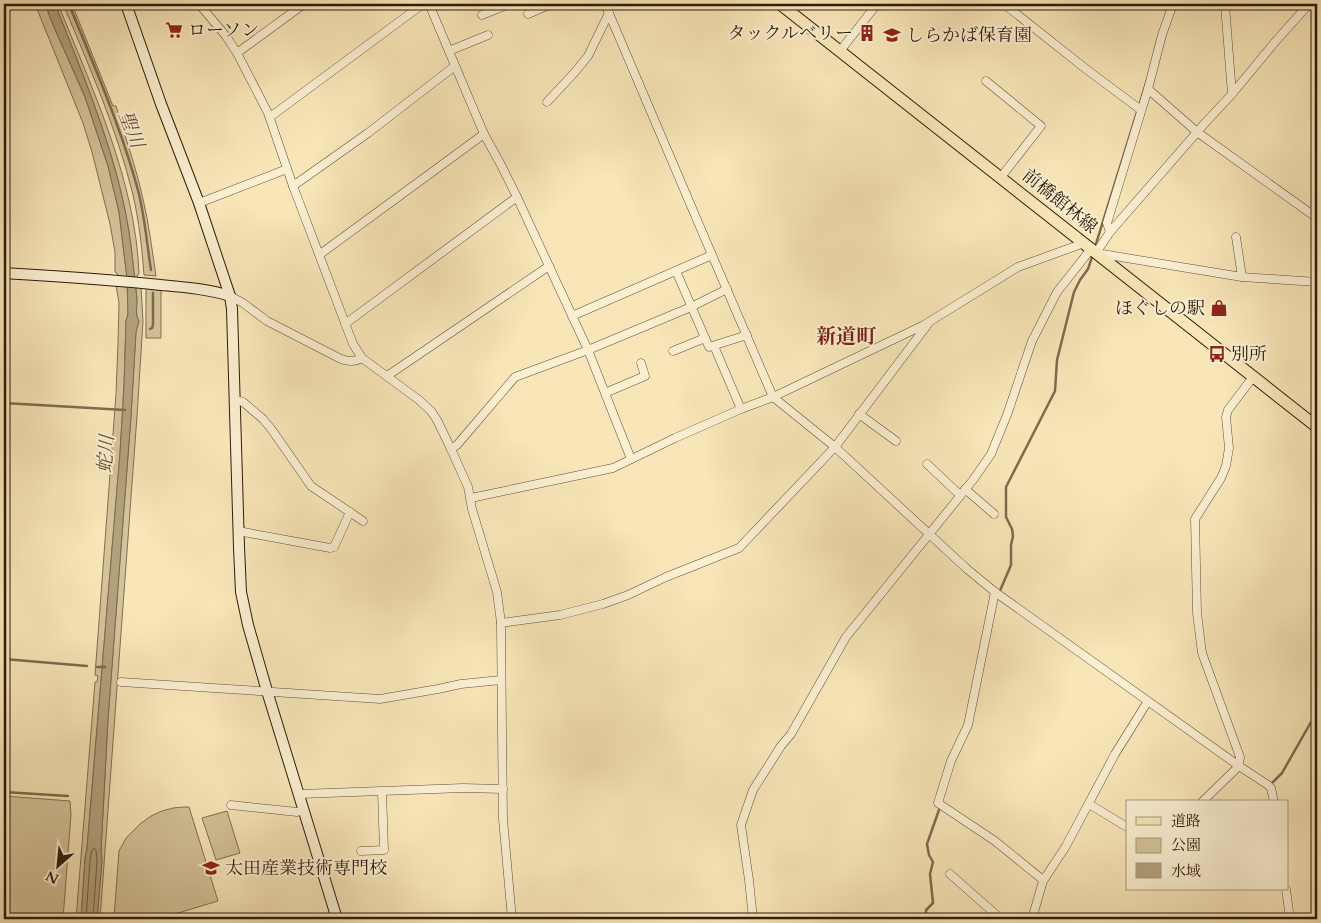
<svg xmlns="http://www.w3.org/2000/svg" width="1321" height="923" viewBox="0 0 1321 923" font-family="Cardo,'Noto Serif JP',serif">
	<rect width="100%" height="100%" fill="#f8e6b8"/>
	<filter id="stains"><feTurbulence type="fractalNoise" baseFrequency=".004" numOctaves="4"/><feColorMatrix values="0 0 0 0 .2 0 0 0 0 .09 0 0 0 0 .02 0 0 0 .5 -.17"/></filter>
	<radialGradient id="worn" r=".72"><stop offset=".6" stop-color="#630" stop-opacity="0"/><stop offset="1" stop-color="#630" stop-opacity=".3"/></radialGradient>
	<g fill="#d5c39a" stroke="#816f52">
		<path d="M 35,4 L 45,4 L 54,27 L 85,97 L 108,166 L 119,212 L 127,278 L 128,314 L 126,321 L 124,386 L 120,453 L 87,848 L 85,859 L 81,919 L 76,919 L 95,682 L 97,682 L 98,676 L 95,675 L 116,394 L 118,344 L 119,303 L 116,285 L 119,285 L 117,273 L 115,272 L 115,252 L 110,224 L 92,152 L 83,123 Z"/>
		<path d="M 55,4 L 58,4 C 92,88 136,182 139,274 L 137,275 L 139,286 L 141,287 L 143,321 L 137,416 L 100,919 L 97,919 L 102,860 L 101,850 L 108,719 L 131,416 L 136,332 L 139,321 C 135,315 137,306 137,299 C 135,281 133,264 131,246 C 120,161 86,83 55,4 Z"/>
		<path d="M 63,4 L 72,4 L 113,106 L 116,106 C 125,137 136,167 143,199 C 149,224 152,250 156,276 L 144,275 C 142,248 139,221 133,195 C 117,129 89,66 63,4 Z"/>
		<path d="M 148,287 L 157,288 L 157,290 L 161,290 L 161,338 L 146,338 L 146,290 Z"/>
		<path d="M 4,796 L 70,801 L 71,814 L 63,919 L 4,919 Z"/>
		<path d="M 184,807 L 189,807 L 218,901 L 158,919 L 115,919 L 114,918 L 119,851 L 126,838 L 140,824 L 151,816 L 162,811 L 173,808 Z"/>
		<path d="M 227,811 L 240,853 L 216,860 L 202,818 Z"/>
	</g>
	<path fill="#b3a17d" stroke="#7d6b4f" d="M 45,4 L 55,4 C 86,83 120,161 131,246 C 133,264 135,281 137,299 C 137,306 135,315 139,321 L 136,332 L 131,416 L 108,719 L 101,850 L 102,860 L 97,919 L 81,919 L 85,859 L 87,848 L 120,453 L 124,386 L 126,321 L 128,314 L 127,278 L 119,212 L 108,166 L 85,97 L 54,27 Z"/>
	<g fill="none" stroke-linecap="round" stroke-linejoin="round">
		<path stroke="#705e44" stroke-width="1" d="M 86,919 L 90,860 L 92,850 L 94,848 L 96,850 L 97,861 L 93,919"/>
		<g stroke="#7d6b4f" stroke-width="2.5">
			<path d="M 69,4 C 94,66 122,129 139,194 C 145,219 147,245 151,270"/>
			<path d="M 1095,247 L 1147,80"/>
			<path d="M 150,329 L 152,328 L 153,325 L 153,293"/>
			<path d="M 4,403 L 125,410"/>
			<path d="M 999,593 L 1011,565 L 1011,545 L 1013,536 L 1012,529 L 1006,517 L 1006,487 L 1055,391 L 1057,360 L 1074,292 L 1080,280 L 1088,269 L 1093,254"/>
			<path d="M 4,659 L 87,666"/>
			<path d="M 97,667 L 105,667"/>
			<path d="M 1273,782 L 1282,773 L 1311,722 L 1317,720"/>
			<path d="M 4,792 L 68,796"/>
			<path d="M 926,919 L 926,910 L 933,903 L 930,874 L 933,862 L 929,855 L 927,844 L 940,807"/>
		</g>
		<g stroke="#604e36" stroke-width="9">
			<g id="street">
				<path d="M 199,4 L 226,36 L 237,53 L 268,113 L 293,186 L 353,344 L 362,358 L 419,400 L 431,411 L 437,420 L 451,449 L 468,487 L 472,509 L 497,592 L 501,623 L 502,731 L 503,819 L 512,919"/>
				<path d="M 429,4 L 484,134 L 501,165 L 516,195 L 588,350 L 631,459"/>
				<path d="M 605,4 L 712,255 L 773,397 L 835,447 L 967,569 L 995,592 L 1239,766 L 1268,785 L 1271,788 L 1274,802"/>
				<path d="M 1004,4 L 1086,69 L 1141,110"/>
				<path d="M 1224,4 L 1225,5 L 1232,94"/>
				<path d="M 1309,4 L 1275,42 L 1232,94 L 1205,123 L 1110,232 L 1096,253 L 1242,277 L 1317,282"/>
				<path d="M 528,14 L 551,4"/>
				<path d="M 482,15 L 509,4"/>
				<path d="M 449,51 L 488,35"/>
				<path d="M 840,51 L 877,4"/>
				<path d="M 237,53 L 304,4"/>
				<path d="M 986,81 L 1041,126 L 1001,177"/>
				<path d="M 1148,89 L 1197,132 L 1317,218"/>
				<path d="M 547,102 L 575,72 L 588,56 L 609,13"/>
				<path d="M 270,117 L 423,4"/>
				<path d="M 293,186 L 368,133 L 455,66"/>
				<path d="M 199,203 L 287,169"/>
				<path d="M 1110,232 L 1107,223 L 1148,89 L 1162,35 L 1173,4"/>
				<path d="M 1236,237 L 1242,277"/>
				<path d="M 319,255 L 484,134"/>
				<path d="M 676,271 L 709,347 L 747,335"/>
				<path d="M 230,296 L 243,303 L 267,321 L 341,359 C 349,362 355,362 362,358"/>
				<path d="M 572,316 L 712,255"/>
				<path d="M 345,324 L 517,197"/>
				<path d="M 714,346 L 741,409"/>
				<path d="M 673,351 L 705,338"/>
				<path d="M 387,376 L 549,266"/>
				<path d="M 605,393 L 645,376 L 641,363"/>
				<path d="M 235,400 L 243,402 L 263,419 L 272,430 L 311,486 L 363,521"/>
				<path d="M 859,414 L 896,441"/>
				<path d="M 451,449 L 457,445 L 515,377 L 588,350 L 648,325 L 691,307 L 727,289"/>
				<path d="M 927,464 L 960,495"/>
				<path d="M 965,489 L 994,514"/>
				<path d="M 471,498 L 613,468 L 675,438 L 741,409 L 773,397 L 924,325 L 1018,267 L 1084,243"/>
				<path d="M 238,531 L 330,548 L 334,547 L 350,512"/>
				<path d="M 995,592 L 968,725 L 951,761 L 938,803 L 995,841 L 1043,880"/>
				<path d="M 501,623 L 560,615 L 603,604 L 628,595 L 666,577 L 739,548 L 835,447 L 928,324"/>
				<path d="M 121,682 L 380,699 L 438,689 L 461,684 L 501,680"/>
				<path d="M 300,794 L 463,788 L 503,789"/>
				<path d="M 1202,802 L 1239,766 L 1240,757 L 1202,653 L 1197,613 L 1195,519 L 1221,478 L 1226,466 L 1229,448 L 1226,417 L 1228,410 L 1253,377"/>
				<path d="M 1089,804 L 1127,827"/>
				<path d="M 231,805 L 297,812 L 304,810"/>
				<path d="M 361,851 L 384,850 L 382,792"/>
				<path d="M 950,874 L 1001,919"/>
				<path d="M 1286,889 L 1290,919"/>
				<path d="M 753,919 L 749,880 L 741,825 L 753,790 L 781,746 L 791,734 L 846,637 L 973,480 L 991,454 L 1007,415 L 1032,341 L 1057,292 L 1091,249"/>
				<path d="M 1032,919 L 1043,881 L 1066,846 L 1115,754 L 1148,701"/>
			</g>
		</g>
		<g stroke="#2d1b0a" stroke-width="12">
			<g id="secondary">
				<path d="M 126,4 L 161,104 L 199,203 L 230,296 L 232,309 L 239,547 L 241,592 L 248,625 L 267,691 L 337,919"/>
				<path d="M 4,273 C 56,276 109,279 161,285 C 183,287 209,289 230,296"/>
			</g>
		</g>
		<g stroke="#2d1b0a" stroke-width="13">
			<path id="primary" d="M 780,4 L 1317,427"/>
		</g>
		<use href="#street" stroke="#faefd1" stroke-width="8"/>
		<use href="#secondary" stroke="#faefd1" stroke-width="10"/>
		<use href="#primary" stroke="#f8e6b8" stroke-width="11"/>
	</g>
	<defs>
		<g id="supermarket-bare" transform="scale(1.35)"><path d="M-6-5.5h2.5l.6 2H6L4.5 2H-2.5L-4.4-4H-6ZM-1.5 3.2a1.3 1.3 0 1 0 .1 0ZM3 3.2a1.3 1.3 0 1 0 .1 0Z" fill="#8f2418" stroke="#faefd1" stroke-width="2.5" paint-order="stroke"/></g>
		<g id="building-bare" transform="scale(1.35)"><path d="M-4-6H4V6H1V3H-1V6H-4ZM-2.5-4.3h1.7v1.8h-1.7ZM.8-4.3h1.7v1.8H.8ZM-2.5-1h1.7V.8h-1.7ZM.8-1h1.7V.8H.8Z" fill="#8f2418" stroke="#faefd1" stroke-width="2.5" paint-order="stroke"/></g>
		<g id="school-bare" transform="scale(1.35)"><path d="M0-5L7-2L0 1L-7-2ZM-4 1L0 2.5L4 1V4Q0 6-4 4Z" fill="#8f2418" stroke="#faefd1" stroke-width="2.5" paint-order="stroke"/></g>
		<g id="shop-bare" transform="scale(1.35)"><path d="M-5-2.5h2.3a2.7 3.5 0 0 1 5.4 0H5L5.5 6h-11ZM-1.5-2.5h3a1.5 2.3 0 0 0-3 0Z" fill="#8f2418" stroke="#faefd1" stroke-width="2.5" paint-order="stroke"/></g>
		<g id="bus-bare" transform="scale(1.35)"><path d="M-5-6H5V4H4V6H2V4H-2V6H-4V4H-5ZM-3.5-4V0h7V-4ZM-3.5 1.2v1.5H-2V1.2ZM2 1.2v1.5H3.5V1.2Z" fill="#8f2418" stroke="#faefd1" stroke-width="2.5" paint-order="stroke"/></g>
	</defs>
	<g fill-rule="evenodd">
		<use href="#supermarket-bare" x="174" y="30"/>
		<use href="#building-bare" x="867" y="33"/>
		<use href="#school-bare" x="892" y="35"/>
		<use href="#shop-bare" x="1219" y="308"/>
		<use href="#bus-bare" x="1217" y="354"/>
		<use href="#school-bare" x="211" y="868"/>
	</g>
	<g text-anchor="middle" stroke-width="4" stroke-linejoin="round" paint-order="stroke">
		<g font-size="18" fill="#2d1b0a" stroke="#faefd1" text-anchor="start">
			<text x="188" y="36">ローソン</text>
			<text x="853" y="39" text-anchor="end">タックルベリー</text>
			<text x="906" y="41">しらかば保育園</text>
			<text x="1205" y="314" text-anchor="end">ほぐしの駅</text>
			<text x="1231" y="360">別所</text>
			<text x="225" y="874">太田産業技術専門校</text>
		</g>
		<g font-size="18" fill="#2d1b0a" stroke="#faefd1">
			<text transform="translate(1060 201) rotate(39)" y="6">前橋館林線</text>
		</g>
		<g font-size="19" font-style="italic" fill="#635138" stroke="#faefd1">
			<text transform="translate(132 129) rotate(69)" y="7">聖川</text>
			<text transform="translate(105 454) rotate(-86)" y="7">蛇川</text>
		</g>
		<g font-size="20" font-weight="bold" fill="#7a1f14" stroke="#faefd1">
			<text x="846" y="343">新道町</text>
		</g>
	</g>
	<rect width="1321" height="923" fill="none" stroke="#f8e6b8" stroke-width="20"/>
	<rect x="5" y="5" width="1311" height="913" fill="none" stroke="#2d1b0a" stroke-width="2.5"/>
	<rect x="10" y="10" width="1301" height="903" fill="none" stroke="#2d1b0a"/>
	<rect x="1126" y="800" width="162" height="90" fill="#faefd1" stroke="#a89a81"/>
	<rect x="1136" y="817" width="25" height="8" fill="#f8e6b8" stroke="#a89a81"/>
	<text x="1171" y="826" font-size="15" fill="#2d1b0a">道路</text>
	<rect x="1136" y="838" width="25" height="15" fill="#d5c39a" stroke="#a89a81"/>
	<text x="1171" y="850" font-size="15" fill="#2d1b0a">公園</text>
	<rect x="1136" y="863" width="25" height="15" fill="#b3a17d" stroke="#a89a81"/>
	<text x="1171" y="876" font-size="15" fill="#2d1b0a">水域</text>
	<g transform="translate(58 866) rotate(207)" stroke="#faefd1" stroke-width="4" paint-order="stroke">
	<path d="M0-4L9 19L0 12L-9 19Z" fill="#2d1b0a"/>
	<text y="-8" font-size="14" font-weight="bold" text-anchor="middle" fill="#2d1b0a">N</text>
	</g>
	<rect width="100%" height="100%" filter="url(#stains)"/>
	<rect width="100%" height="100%" fill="url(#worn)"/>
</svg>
